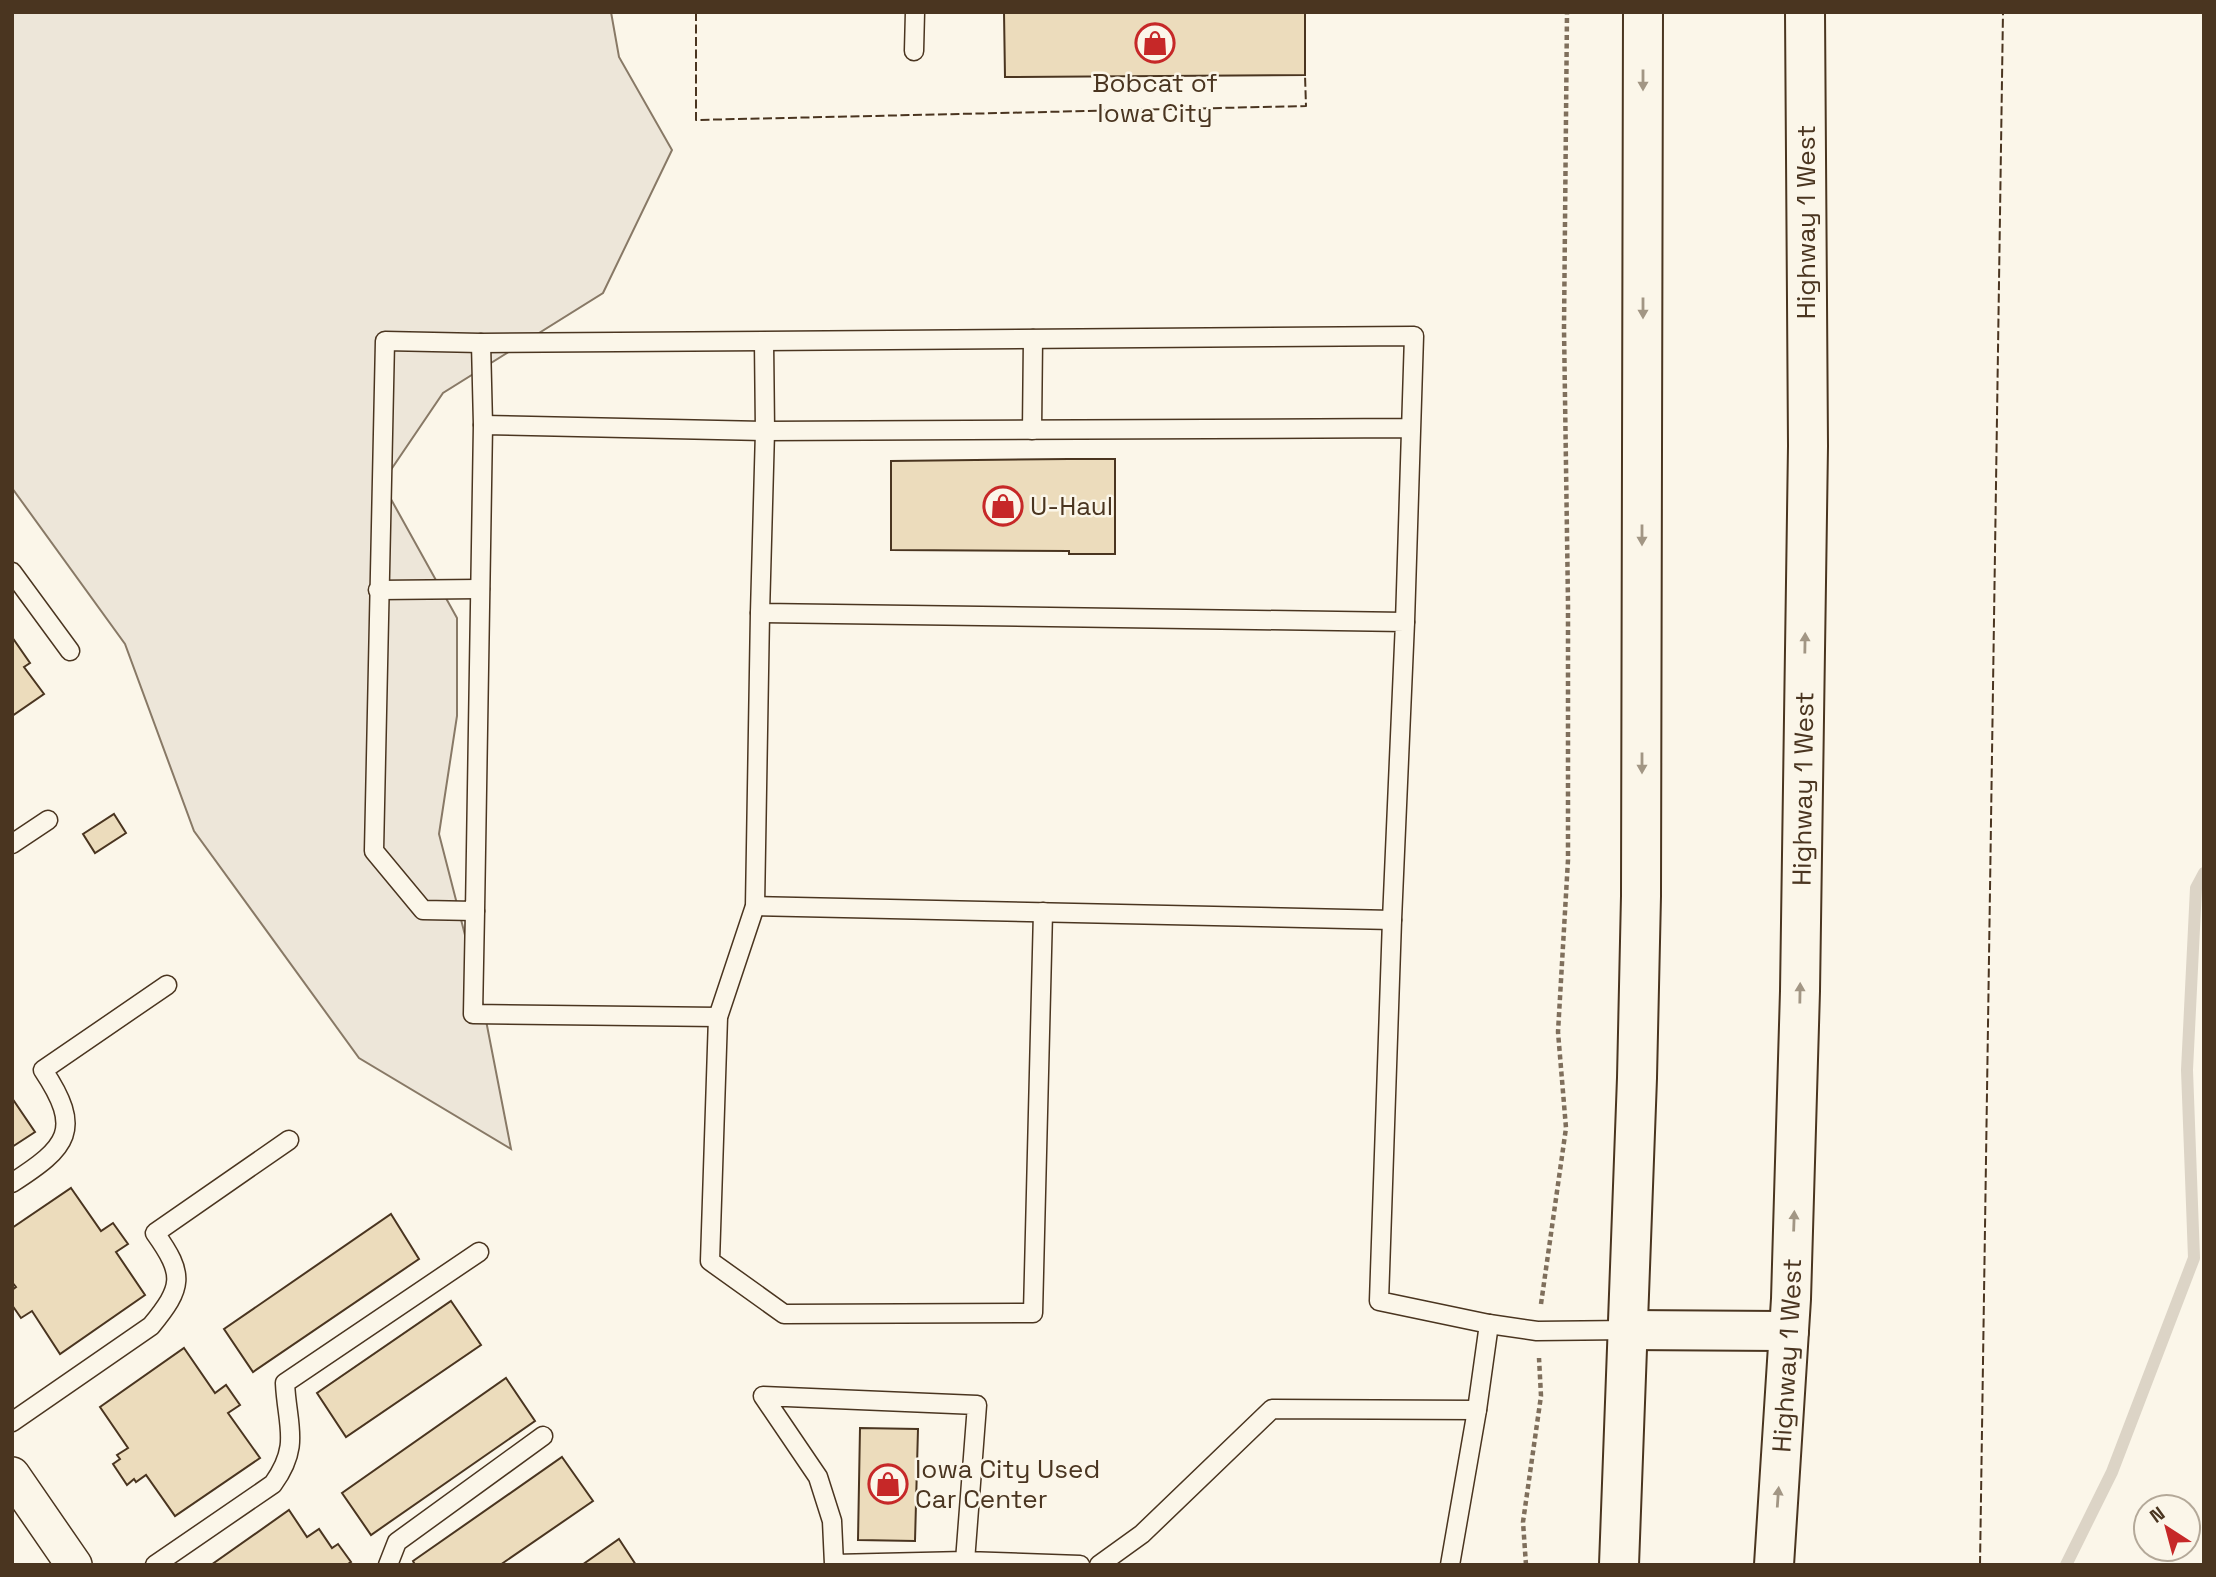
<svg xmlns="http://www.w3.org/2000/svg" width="2216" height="1577" viewBox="0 0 2216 1577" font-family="'Space Grotesk',sans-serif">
	<rect width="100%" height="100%" fill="#fbf6e9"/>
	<path fill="#ede6d9" stroke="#887966" stroke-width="2" d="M 12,12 L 611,12 L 619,57 L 672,150 L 603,293 L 443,393 L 382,483 L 457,618 L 457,716 L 439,834 L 483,1005 L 511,1149 L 359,1058 L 194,831 L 125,644 L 12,488 Z"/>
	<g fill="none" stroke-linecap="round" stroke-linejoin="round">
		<path stroke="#dcd4c6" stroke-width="12" d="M 2066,1565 L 2112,1472 L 2194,1258 L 2187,1070 L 2196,888 L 2204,873"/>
	</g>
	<g fill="#ecdcbc" stroke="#4a3520" stroke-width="2">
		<path d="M 1004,12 L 1305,12 L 1305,75 L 1005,77 Z"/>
		<path d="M 1069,459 L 1115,459 L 1115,554 L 1069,554 L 1069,551 L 891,550 L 891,461 Z"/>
		<path d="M 12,637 L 30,663 L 24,667 L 44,694 L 12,716 Z"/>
		<path d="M 114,814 L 126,833 L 95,853 L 83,834 Z"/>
		<path d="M 12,1098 L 35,1132 L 12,1147 Z"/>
		<path d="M 71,1188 L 101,1231 L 113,1223 L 128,1244 L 116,1252 L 145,1295 L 60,1354 L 32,1311 L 21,1318 L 12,1305 L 12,1290 L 16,1287 L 12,1282 L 12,1228 Z"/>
		<path d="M 391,1214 L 419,1259 L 253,1372 L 224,1329 Z"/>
		<path d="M 451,1301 L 481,1345 L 346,1437 L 317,1393 Z"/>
		<path d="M 184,1348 L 215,1393 L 226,1385 L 240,1405 L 228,1413 L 260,1458 L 175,1516 L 146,1475 L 136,1482 L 134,1479 L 127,1485 L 113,1464 L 120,1459 L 117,1455 L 128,1448 L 100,1407 Z"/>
		<path d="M 506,1378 L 535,1421 L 371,1535 L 342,1493 Z"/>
		<path d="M 860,1428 L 918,1429 L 915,1541 L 858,1540 Z"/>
		<path d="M 562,1457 L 593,1501 L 500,1565 L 415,1565 L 413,1561 Z"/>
		<path d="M 289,1510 L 307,1537 L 319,1529 L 332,1548 L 338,1544 L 351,1562 L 346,1565 L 211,1565 Z"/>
		<path d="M 619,1539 L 636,1565 L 582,1565 Z"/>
	</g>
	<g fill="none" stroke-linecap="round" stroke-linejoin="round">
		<g stroke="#4a3520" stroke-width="21">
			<g id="service">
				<path d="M 914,51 L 915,12"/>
				<path d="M 764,342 L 765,431 L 760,613 L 1405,622 L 1392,920 L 1379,1301 L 1489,1324 L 1537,1331 L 1628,1330"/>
				<path d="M 481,343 L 483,425"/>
				<path d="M 1032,430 L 1033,339"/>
				<path d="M 12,572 L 70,651"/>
				<path d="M 378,590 L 480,589"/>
				<path d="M 760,613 L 755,906 L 718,1017 L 710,1261 L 784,1314 L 1033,1313 L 1043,912"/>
				<path d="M 1405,622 L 1414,336 L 481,343 L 385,341 L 374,851 L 423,910 L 475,911 L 483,425 L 765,431 L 1411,428"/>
				<path d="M 12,844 L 48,820"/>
				<path d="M 755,906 L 1392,920"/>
				<path d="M 475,911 L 473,1014 L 718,1017"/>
				<path d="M 12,1183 C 68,1147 83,1130 43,1070 L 167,985"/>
				<path d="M 12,1422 L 151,1326 C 183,1287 185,1275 155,1233 L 289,1140"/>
				<path d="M 965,1561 L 977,1405 L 763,1396 L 818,1477 L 832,1521 L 834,1564 L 965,1561 L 1080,1565"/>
				<path d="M 155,1565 L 273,1484 C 301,1445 287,1426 285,1383 L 479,1252"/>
				<path d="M 388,1565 L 397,1542 L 543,1436"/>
				<path d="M 1099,1565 L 1142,1534 L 1272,1409 L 1477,1410"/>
				<path d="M 1450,1565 L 1477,1410 L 1489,1324"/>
			</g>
		</g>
		<g stroke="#4a3520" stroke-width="38">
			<path id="minor" d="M 12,1475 L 74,1565"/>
		</g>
		<g stroke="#4a3520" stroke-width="42">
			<g id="primary">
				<path d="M 1628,1330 L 1789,1331"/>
				<path d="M 1619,1565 L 1637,1078 L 1641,896 L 1643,12"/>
				<path id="s1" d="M 1774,1565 L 1791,1299 L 1800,991 L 1808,446 L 1805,12"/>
			</g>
		</g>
		<g stroke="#7f6f5c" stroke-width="4.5" stroke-dasharray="5 3.5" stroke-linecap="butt">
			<path d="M 1541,1304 L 1566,1128 L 1558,1032 L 1568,860 L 1568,603 L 1564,328 L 1567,12"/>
			<path d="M 1526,1565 L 1523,1522 L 1541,1396 L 1539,1358"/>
		</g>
		<use href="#service" stroke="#fbf6e9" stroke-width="18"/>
		<use href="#minor" stroke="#fbf6e9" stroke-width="35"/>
		<use href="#primary" stroke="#fbf6e9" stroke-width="38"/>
		<g stroke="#4a3520" stroke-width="2" stroke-dasharray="9 3.5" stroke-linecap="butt">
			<path d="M 696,12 L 696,120 L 1306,106 L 1305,75"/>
			<path d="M 1980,1565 L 2003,12"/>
		</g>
	</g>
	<defs><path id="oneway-solid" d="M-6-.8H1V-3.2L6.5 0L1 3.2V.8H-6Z" transform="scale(1.75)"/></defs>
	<g fill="#a29684">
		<use href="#oneway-solid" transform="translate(1643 80) rotate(90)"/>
		<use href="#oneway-solid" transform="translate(1643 308) rotate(90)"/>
		<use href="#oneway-solid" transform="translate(1642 535) rotate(90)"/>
		<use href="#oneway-solid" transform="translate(1805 643) rotate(-89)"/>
		<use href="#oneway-solid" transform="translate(1642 763) rotate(90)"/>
		<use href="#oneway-solid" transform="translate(1800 993) rotate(-89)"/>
		<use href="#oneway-solid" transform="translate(1794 1221) rotate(-88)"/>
		<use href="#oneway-solid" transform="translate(1778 1497) rotate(-86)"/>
	</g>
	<defs>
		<g id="shop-ring" transform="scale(2.0125)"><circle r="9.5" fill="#fbf6e9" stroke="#c62828" stroke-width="1.5"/><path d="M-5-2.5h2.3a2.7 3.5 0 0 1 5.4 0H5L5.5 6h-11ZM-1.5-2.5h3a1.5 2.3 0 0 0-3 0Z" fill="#c62828"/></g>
	</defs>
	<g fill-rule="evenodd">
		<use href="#shop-ring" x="1155" y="43"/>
		<use href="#shop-ring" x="1003" y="506"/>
		<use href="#shop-ring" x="888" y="1484"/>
	</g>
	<g text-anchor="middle" stroke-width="5" stroke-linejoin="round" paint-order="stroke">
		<g font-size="26" fill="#4a3520" stroke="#fbf6e9" text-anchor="start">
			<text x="1155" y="92" text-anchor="middle">Bobcat of<tspan x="1155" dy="30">Iowa City</tspan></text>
			<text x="1030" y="515">U-Haul</text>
			<text x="915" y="1478">Iowa City Used<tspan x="915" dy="30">Car Center</tspan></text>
		</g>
		<g font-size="26" fill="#4a3520" stroke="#fbf6e9">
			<text transform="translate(1806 222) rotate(-90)" y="9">Highway 1 West</text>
			<text dy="9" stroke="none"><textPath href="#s1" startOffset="777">Highway 1 West</textPath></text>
			<text dy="9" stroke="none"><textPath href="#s1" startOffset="210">Highway 1 West</textPath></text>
		</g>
	</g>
	<rect width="2216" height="1577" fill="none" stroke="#4a3520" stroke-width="28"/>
	<g transform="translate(2167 1528) rotate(324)"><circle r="33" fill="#fbf6e9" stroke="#b4a999" stroke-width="2"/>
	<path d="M0-5L12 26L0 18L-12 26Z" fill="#c62828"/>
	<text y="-10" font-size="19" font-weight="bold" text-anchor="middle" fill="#4a3520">N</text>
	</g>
</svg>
